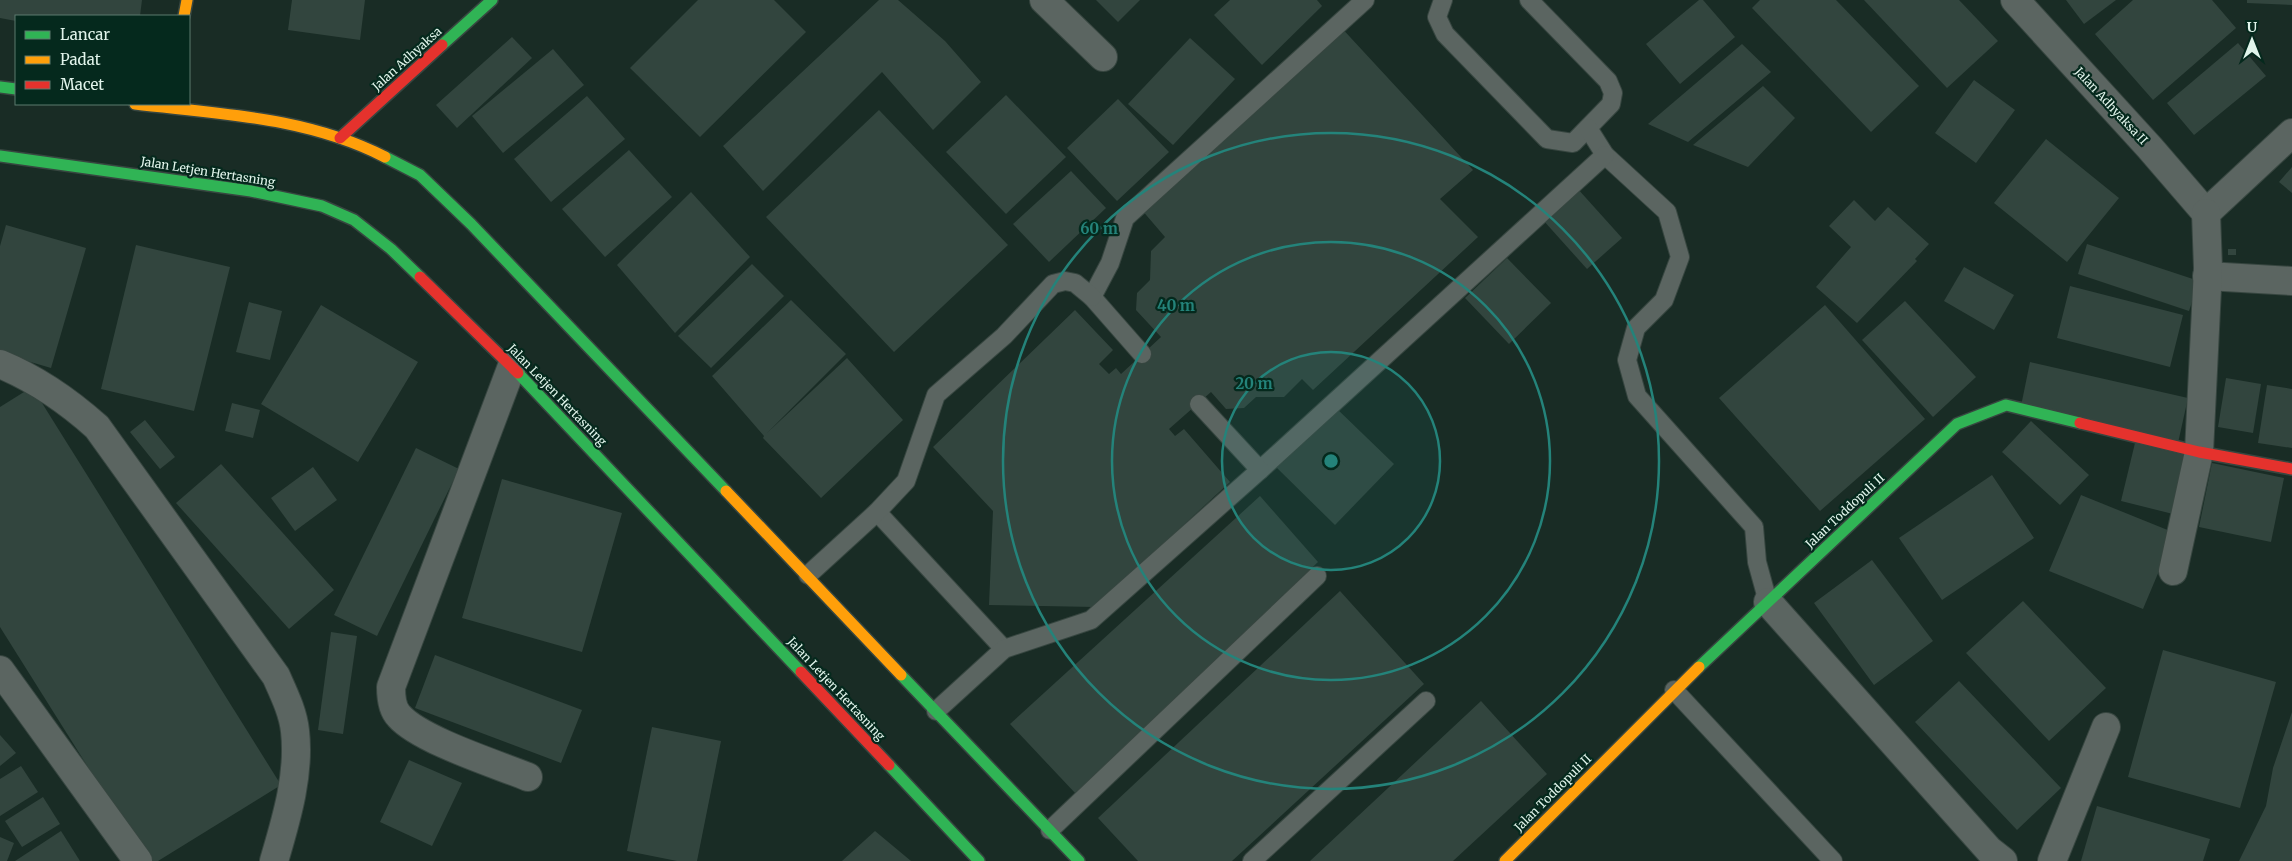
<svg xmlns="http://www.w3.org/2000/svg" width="2292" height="861" viewBox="0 0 2292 861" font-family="Merriweather,serif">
	<rect width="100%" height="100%" fill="#192c25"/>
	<g fill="#32453e">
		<path d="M 0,0 L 142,0 L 140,16 L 16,16 L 16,21 L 0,18 Z"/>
		<path d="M 292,0 L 365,0 L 360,40 L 288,30 Z"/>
		<path d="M 698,0 L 774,0 L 806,32 L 700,137 L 630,68 Z"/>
		<path d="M 879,0 L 898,0 L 945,41 L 981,82 L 933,130 L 882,72 L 763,191 L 723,146 Z"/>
		<path d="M 1096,0 L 1140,0 L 1118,22 Z"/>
		<path d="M 1230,0 L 1317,0 L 1322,6 L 1262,65 L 1214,15 Z"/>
		<path d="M 1699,0 L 1703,0 L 1735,37 L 1680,84 L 1646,44 Z"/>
		<path d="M 1760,0 L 1836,0 L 1919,86 L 1871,132 L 1752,8 Z"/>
		<path d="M 1864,0 L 1959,0 L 1998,41 L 1947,88 Z"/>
		<path d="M 2066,0 L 2116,0 L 2084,24 Z"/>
		<path d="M 2133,0 L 2212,0 L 2236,28 L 2153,100 L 2095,34 Z"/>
		<path d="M 2247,0 L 2292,0 L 2292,5 L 2247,3 Z"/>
		<path d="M 1338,24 L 1473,170 L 1440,199 L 1478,237 L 1313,390 L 1302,379 L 1284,397 L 1256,397 L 1244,408 L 1226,409 L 1211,392 L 1169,429 L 1175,436 L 1184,429 L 1230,482 L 1095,607 L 989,605 L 993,511 L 933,447 L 1075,310 L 1113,350 L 1099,364 L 1109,374 L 1116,368 L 1121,374 L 1161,337 L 1136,310 L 1137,293 L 1150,280 L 1151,251 L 1165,237 L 1141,209 Z"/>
		<path d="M 512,37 L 532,58 L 457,128 L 436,105 Z"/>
		<path d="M 1190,38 L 1235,79 L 1173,145 L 1128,104 Z"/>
		<path d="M 2238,43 L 2266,76 L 2194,135 L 2167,103 Z"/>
		<path d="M 1742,44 L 1771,72 L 1688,142 L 1648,124 Z"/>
		<path d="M 553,49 L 584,85 L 503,153 L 472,116 Z"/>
		<path d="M 1974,80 L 2015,110 L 1976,163 L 1935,133 Z"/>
		<path d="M 1763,86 L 1795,118 L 1748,167 L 1693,145 Z"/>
		<path d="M 1006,95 L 1066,157 L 1006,214 L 946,152 Z"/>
		<path d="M 587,96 L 625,139 L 551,202 L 514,159 Z"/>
		<path d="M 1118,99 L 1169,152 L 1117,201 L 1067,148 Z"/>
		<path d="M 879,110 L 1008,245 L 894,352 L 766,217 Z"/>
		<path d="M 2046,139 L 2119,198 L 2067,262 L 1994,203 Z"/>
		<path d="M 629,150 L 672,197 L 605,257 L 562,209 Z"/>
		<path d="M 2292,167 L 2292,193 L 2279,182 Z"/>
		<path d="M 1071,171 L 1106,208 L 1049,262 L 1013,224 Z"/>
		<path d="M 1577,188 L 1622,238 L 1587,269 L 1543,220 Z"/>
		<path d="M 691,192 L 750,257 L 675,333 L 617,265 Z"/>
		<path d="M 1854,200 L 1875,221 L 1888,207 L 1929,244 L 1915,259 L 1917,261 L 1857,323 L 1816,287 L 1851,247 L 1829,226 Z"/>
		<path d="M 6,225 L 86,248 L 51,368 L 0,353 L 0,246 Z"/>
		<path d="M 2087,244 L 2199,281 L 2189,311 L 2078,274 Z"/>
		<path d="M 136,245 L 230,267 L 194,411 L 101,389 Z"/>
		<rect x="2228" y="249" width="8" height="6"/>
		<path d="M 1507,258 L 1551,303 L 1509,344 L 1465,298 Z"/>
		<path d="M 752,264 L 784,296 L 711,368 L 678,336 Z"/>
		<path d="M 1964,267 L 2014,295 L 1994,330 L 1944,301 Z"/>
		<path d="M 2070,286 L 2183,315 L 2170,367 L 2057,338 Z"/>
		<path d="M 791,300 L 846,354 L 767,433 L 847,358 L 903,420 L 821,498 L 763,438 L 764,436 L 712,376 Z"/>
		<path d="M 1905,301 L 1976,377 L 1933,417 L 1862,340 Z"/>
		<path d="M 249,302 L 282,311 L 270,360 L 236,352 Z"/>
		<path d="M 321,305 L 418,362 L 358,462 L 261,404 Z"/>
		<path d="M 1825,305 L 1925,419 L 1820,511 L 1719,398 Z"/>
		<path d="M 2030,362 L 2188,398 L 2178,443 L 2021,406 Z"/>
		<path d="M 2226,378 L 2261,384 L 2253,433 L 2218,427 Z"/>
		<path d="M 2267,385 L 2292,389 L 2292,448 L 2258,443 Z"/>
		<path d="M 32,387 L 281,785 L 158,861 L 147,861 L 0,627 L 0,407 Z"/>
		<path d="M 232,403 L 260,410 L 253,438 L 225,431 Z"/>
		<path d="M 1335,407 L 1394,464 L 1335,525 L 1276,467 Z"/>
		<path d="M 145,420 L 175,457 L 160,469 L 130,432 Z"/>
		<path d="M 2031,421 L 2089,475 L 2060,505 L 2002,452 Z"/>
		<path d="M 2135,443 L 2188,456 L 2173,514 L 2121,501 Z"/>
		<path d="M 416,448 L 459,469 L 377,636 L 334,615 Z"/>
		<path d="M 2212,463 L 2284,478 L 2271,542 L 2199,527 Z"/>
		<path d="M 221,464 L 334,590 L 289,629 L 176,503 Z"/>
		<path d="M 313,467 L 337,500 L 295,531 L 271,498 Z"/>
		<path d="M 1992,475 L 2034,538 L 1942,600 L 1899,538 Z"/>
		<path d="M 502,479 L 622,513 L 582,652 L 462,618 Z"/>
		<path d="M 2081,495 L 2175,533 L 2143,609 L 2049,571 Z"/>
		<path d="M 1260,496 L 1318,562 L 1076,794 L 1010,724 Z"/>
		<path d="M 1872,560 L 1933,641 L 1874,685 L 1814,603 Z"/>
		<path d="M 1340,591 L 1424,684 L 1232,861 L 1138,861 L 1098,818 Z"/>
		<path d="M 2023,601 L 2106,688 L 2049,741 L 1966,653 Z"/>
		<path d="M 331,632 L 357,636 L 343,734 L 318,730 Z"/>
		<path d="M 2163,650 L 2276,682 L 2240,808 L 2128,777 Z"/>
		<path d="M 435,655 L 582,710 L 561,763 L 415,708 Z"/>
		<path d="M 1959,681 L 2061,788 L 2017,830 L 1915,722 Z"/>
		<path d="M 1481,701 L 1547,774 L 1453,861 L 1310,861 Z"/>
		<path d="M 2292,712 L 2292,861 L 2239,861 L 2266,806 L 2273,768 Z"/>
		<path d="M 652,727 L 721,741 L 697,861 L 677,861 L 627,851 Z"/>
		<path d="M 0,735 L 16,753 L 0,766 Z"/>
		<path d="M 409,760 L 462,783 L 432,846 L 380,822 Z"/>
		<path d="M 21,766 L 38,792 L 0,816 L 0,779 Z"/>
		<path d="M 43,797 L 60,824 L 22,847 L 5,821 Z"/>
		<path d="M 2097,806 L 2210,839 L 2203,861 L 2081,861 Z"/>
		<path d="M 61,831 L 80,861 L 15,861 Z"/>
		<path d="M 875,831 L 911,861 L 842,861 Z"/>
		<path d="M 0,837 L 14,843 L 7,861 L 0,861 Z"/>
	</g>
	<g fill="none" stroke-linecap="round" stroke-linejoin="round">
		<g stroke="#374640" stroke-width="20">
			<g id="lane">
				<path d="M 1443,0 L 1437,17 L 1445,34 L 1547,139 L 1573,143 L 1611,104 L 1613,93 L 1608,81 L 1529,0"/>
				<path d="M 1588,128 L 1605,155 L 1667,212 L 1680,257 L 1664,300 L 1636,328 L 1627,360 L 1637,396 L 1754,527 L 1757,562 L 1768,602"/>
				<path d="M 1142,354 L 1092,297 L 1110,263 L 1125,218 L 1365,0"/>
				<path d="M 1260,470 L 1605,155"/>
				<path d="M 877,512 L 1004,649"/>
				<path d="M 808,575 L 877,512 L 906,481 L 936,395 L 1004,336 L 1053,284 L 1065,281 L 1075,283 L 1092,297"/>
				<path d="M 1674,690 L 1833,861"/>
				<path d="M 936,711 L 1004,649 L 1091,620 L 1260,470 L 1199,404"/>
				<path d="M 1050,830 L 1317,576"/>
				<path d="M 1252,861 L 1426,701"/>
			</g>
		</g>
		<g stroke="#374640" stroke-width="30">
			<g id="street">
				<path d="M 1044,0 L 1103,57"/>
				<path d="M 2015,0 L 2150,148 L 2206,213"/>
				<path d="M 2206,213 L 2292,133"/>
				<path d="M 2207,276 L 2292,281"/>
				<path d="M 0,364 C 36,379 68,401 97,427 L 276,676 C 284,694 293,712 295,731 C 300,775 286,820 274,861"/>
				<path d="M 512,366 L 391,687 C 391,696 392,709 399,716 C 420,740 496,764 528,777"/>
				<path d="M 2173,571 L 2199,452 L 2208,268 L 2206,213"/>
				<path d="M 1768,602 L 1989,850 L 2003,861"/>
				<path d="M 0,670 L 138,861"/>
				<path d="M 2052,861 L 2106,727"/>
			</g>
		</g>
		<g stroke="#374640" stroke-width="14">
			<g id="fast">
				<path d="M 442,45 L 492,0"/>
				<path d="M 0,87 L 16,89"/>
				<path d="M 0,156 L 251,191 L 322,206 L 354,220 L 391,249 L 420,277"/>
				<path d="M 385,157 L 420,175 L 471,224 L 726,491"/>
				<path d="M 518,373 L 801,672"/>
				<path d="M 1699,667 L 1957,424 L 2006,405 L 2080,423"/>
				<path d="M 901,675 L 1079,861"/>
				<path d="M 889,765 L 979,861"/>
			</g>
		</g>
		<g stroke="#374640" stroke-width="14">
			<g id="slow">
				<path d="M 184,16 L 187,0"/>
				<path d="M 135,104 C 220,114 307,117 385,157"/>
				<path d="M 726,491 L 901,675"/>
				<path d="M 1505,861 L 1699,667"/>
			</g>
		</g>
		<g stroke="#374640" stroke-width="14">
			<g id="jam">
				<path d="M 340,138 L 442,45"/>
				<path d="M 420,277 L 518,373"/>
				<path d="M 2080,423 L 2199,452 L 2292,469"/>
				<path d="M 801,672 L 889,765"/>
			</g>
		</g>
		<use href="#lane" stroke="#5b6561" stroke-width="18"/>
		<use href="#street" stroke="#5b6561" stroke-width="28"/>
		<use href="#fast" stroke="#30b455" stroke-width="11"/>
		<use href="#slow" stroke="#ff9f0a" stroke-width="11"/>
		<use href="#jam" stroke="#e5322d" stroke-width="11"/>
	</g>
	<circle cx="1331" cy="461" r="109" fill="#24837a" fill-opacity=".12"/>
	<g fill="none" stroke="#24837a" stroke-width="2.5">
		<circle cx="1331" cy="461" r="109"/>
		<circle cx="1331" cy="461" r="219"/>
		<circle cx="1331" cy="461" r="328"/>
	</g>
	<g text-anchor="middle" stroke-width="4.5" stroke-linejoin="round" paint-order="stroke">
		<g font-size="12" fill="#e1f4eb" stroke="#05291d">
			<text transform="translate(407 59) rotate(-42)" y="4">Jalan Adhyaksa</text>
			<text transform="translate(2111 106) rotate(47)" y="4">Jalan Adhyaksa II</text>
			<text transform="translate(208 172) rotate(9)" y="4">Jalan Letjen Hertasning</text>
			<text transform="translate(557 395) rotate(46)" y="4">Jalan Letjen Hertasning</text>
			<text transform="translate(1845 511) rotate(-43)" y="4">Jalan Toddopuli II</text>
			<text transform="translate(836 689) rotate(47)" y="4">Jalan Letjen Hertasning</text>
			<text transform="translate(1553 793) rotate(-45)" y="4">Jalan Toddopuli II</text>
		</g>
	</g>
	<circle cx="1331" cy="461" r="8" fill="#24837a" stroke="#05291d" stroke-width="2.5"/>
	<g font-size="15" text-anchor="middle" font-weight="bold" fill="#24837a" stroke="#05291d" stroke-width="4.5" stroke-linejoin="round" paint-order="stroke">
		<text x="1099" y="234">60 m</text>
		<text x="1176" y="311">40 m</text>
		<text x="1254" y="389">20 m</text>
	</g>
	<rect x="15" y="15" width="175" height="90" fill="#05291d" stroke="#5d7a6f"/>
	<rect x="25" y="31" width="25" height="8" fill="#30b455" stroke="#5d7a6f"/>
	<text x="60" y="40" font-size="15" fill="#e1f4eb">Lancar</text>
	<rect x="25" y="56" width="25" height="8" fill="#ff9f0a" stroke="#5d7a6f"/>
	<text x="60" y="65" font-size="15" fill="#e1f4eb">Padat</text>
	<rect x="25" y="81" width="25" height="8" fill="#e5322d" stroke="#5d7a6f"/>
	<text x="60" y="90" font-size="15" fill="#e1f4eb">Macet</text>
	<g transform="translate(2252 40)" stroke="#05291d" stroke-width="4" paint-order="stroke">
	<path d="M0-4L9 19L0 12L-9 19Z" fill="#e1f4eb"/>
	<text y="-8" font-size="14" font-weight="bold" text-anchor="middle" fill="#e1f4eb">U</text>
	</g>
</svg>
